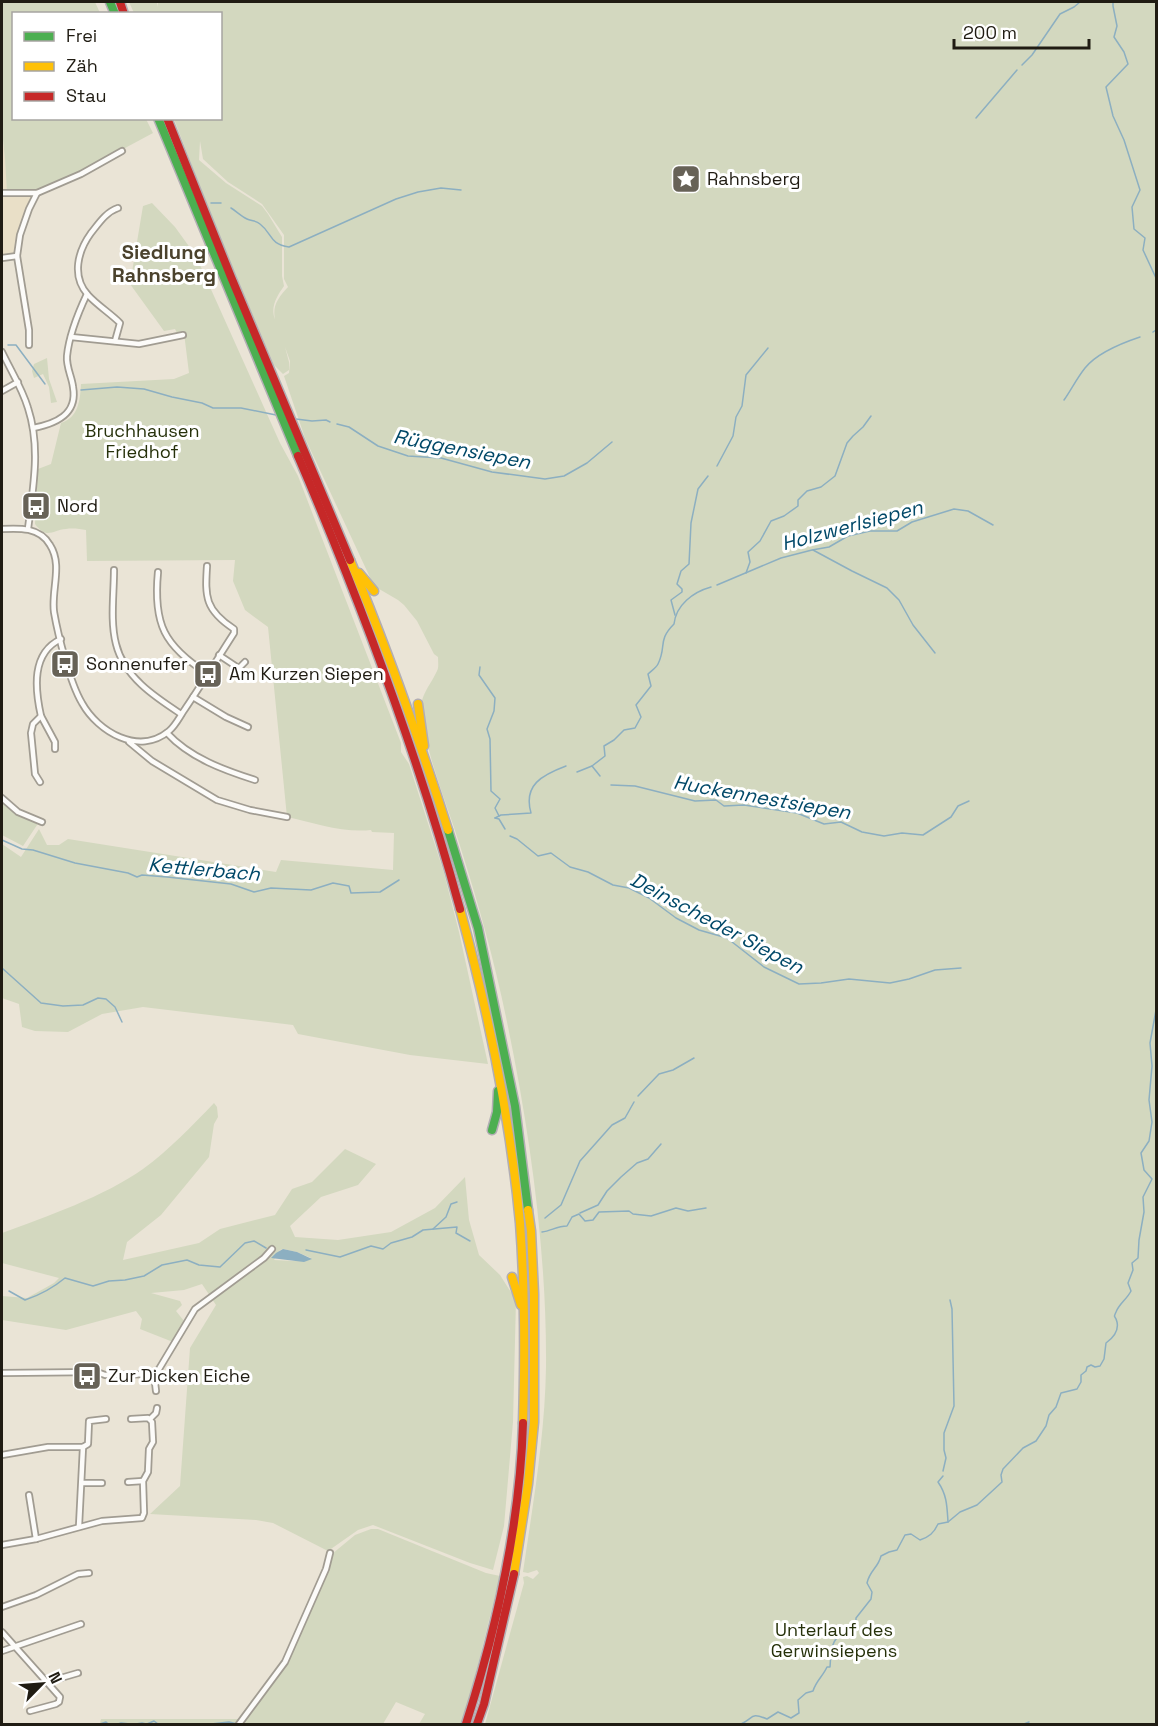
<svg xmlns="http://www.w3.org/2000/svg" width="1158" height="1726" viewBox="0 0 1158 1726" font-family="'Space Grotesk',sans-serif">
	<rect width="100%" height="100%" fill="#eae4d6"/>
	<path fill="#e9dfc7" d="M 2,130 L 5,159 L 7,185 L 34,195 L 23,218 L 19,235 L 16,255 L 2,257 Z"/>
	<g fill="#d3d8bf" fill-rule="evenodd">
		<path d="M 2,2 L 95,2 L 100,13 L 14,14 L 14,118 L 146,119 L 153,133 L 71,177 L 44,190 L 7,192 L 5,159 L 2,130 Z"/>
		<path d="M 129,2 L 157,2 L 158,7 L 158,2 L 1156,2 L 1156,1724 L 485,1724 L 524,1583 L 523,1577 L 527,1576 L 533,1579 L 539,1573 L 537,1570 L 528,1573 L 523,1572 C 533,1504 545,1435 546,1367 C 547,1254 530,1132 507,1022 C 495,963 479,906 461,849 C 449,810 433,773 425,733 C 424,724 420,713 421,705 C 423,692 432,682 437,671 C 439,667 438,662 438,657 L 434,654 L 417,621 L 404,605 L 398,600 L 374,586 L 305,438 L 284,376 L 289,373 L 290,361 L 285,347 L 289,362 L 289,370 L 283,374 L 274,365 L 217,231 L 174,119 L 220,118 L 220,14 L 134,13 ZM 200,141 L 203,159 L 228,182 L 262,204 L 284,235 L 284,279 L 288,287 C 279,297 272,305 275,319 C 270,307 277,296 284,286 L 282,276 L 282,237 L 268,214 L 262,206 L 226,183 L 199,160 Z"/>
		<path d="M 152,203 L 175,227 L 196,256 L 280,443 L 298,476 L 401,743 L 401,752 L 409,764 L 444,873 L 459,932 L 488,1064 L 410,1055 L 298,1034 L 293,1025 L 143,1007 L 102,1014 L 68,1032 L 35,1031 L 22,1027 L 19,1004 L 2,998 L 2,844 L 21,857 L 39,829 L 47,845 L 59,845 L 68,839 L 276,872 L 281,860 L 393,870 L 394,833 L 372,832 L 371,830 C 343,833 314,823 287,817 L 268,627 L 245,610 L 233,581 L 235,560 L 87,561 L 86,530 C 80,529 73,528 66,529 C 52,530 47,540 35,524 L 38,469 L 51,464 L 61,423 C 79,417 80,400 81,384 L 174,379 L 189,373 L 184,333 L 177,333 L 175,329 L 164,331 L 130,284 L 143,206 Z"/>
		<path d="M 47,358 L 49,379 L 57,402 L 51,403 L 49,387 L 43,374 L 34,378 L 32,371 L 34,364 Z"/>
		<path d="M 2,796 L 17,809 L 41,819 L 23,846 L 2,835 Z"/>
		<path d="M 214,1103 L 217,1107 L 218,1117 L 214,1124 L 209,1157 L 161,1215 L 127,1242 L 123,1260 L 199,1243 L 220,1229 L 275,1215 L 292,1189 L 312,1182 L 345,1149 L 376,1164 L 358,1185 L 321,1197 L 290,1226 L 295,1237 L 338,1240 L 391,1232 L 435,1208 L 465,1177 L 469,1220 L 479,1255 L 500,1275 L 516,1300 L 513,1422 L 504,1526 L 493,1570 L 470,1563 L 373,1525 L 358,1530 L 328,1551 L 273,1523 L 256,1520 L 150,1514 L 180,1486 L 190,1348 L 216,1305 L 202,1284 L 184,1290 L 151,1293 L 180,1301 L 182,1305 L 176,1311 L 184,1321 L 173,1342 L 140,1329 L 142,1319 L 136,1311 L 66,1330 L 2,1320 L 2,1296 L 27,1298 L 54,1283 L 59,1278 L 2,1263 L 2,1233 C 46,1217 105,1196 143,1169 C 169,1150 192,1126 214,1103 ZM 283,1249 L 297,1252 L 311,1258 L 293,1261 L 274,1260 L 280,1250 Z"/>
		<path d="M 371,1529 L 378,1529 L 486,1573 L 500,1576 L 477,1669 L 462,1724 L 419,1724 L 425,1714 L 396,1702 L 383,1724 L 241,1724 L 287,1662 L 332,1554 L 355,1535 Z"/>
		<path d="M 101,1719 L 242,1719 L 237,1724 L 87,1724 L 100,1723 Z"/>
	</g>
	<path fill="#8cafc1" d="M 283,1249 L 297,1252 L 312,1259 L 304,1262 L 271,1258 L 276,1253 Z"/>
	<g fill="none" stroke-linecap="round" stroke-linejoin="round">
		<g stroke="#8cafc1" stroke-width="1.5">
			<path d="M 435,2 L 436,2"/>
			<path d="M 1113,2 L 1113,6 L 1117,26 L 1114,37 L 1124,52 L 1128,64 L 1106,87 L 1113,116 L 1124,140 L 1140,190 L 1132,207 L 1134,229 L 1145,238 L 1143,250 L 1156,278"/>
			<path d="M 1022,65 L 1032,55 L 1060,14 L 1074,7 L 1080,2"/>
			<path d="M 976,118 L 1017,70"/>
			<path d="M 211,203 L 221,203"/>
			<path d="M 231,208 C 236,211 241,216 247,219 C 251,221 256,220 260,224 C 273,234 269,244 289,247 L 396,199 L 418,192 L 441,188 L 461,190"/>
			<path d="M 1153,332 L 1156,330"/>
			<path d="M 8,345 L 16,345 L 45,384"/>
			<path d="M 81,390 L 117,387 L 144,389 L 172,397 L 202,403 L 213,408 L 241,408 L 276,415"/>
			<path d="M 1064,400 C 1071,390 1077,378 1085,368 C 1097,353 1122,343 1140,337"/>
			<path d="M 296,419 L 312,421 L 326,420 L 330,422"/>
			<path d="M 337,424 L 349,427 L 378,446 L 408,456 L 441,458 L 492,472 L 545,479 L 564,476 L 587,463 L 612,442"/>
			<path d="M 717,466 L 733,436 L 736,417 L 742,406 L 746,375 L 768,348"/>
			<path d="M 813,550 L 852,571 L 887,588 L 899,600 L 913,625 L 935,653"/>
			<path d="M 746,573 L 750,562 L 748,552 L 760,541 L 771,521 L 784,516 L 798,506 L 798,500 L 807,491 L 821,487 L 835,476 L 847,443 L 853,436 L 863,427 L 871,416"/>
			<path d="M 717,585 L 781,558 L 812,550 L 829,547 L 848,536 L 870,531 L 897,531 L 912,522 L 954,509 L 968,511 L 993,525"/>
			<path d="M 675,615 L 671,600 L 682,592 L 682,589 L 677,584 L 681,571 L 689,564 L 691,523 L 698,489 L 708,476"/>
			<path d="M 480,667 L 479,675 L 495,698 L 494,711 L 487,729 L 490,739 L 491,791 L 500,799 L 495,808 L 499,816"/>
			<path d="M 592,766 L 600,776"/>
			<path d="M 577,772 L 592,766 L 605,756 L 604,746 L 614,740 L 624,730 L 635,728 L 641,717 L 636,705 L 651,686 L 648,674 C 651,671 656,668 658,664 C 667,646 657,641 674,624 C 676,605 693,592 711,587"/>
			<path d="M 611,785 L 635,786 L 695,801 L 716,800 L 724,806 L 744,805 L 797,813 L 824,824 L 841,822 L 862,832 L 884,836 L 902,833 L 923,835 L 951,817 L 958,806 L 969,801"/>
			<path d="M 495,818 L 501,815 L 531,813 C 523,785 542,775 566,766"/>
			<path d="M 495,818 L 499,819 L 505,829"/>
			<path d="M 510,836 L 517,839 L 538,856 L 551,853 L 570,867 L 588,872 L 613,885 L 629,888 L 649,898 L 676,918 L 699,930 L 727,938 L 764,967 L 799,984 L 821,983 L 849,979 L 890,983 L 909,979 L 935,970 L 961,968"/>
			<path d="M 2,840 L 22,849 L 33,850 L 75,863 L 128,873 L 137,877 L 142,875 L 167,877 L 231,884 L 254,892 L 271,888 L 311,890 L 333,883 L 349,886 L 351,893 L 380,892 L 399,880"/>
			<path d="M 2,968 L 41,1003 L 63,1006 L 83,1005 L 98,998 L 106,999 L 115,1007 L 122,1022"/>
			<path d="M 638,1096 L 659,1074 L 673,1070 L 694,1058"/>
			<path d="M 580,1213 L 598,1205 L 607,1191 L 621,1177 L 637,1163 L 648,1159 L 661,1144"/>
			<path d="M 545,1218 L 561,1205 L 580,1161 L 612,1125 L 625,1118 L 634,1102"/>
			<path d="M 433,1229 L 446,1217 L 451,1204 L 457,1202"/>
			<path d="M 542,1232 C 551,1231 557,1226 567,1226 L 572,1217 L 579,1214 L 585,1221 L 593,1220 L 599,1212 L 629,1211 L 633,1214 L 651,1216 L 676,1208 L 688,1211 L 706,1208"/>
			<path d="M 306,1250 L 340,1257 L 371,1246 L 383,1249 L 391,1243 L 412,1237 L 423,1230 L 457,1227 L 456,1233 L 470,1241"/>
			<path d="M 9,1291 L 25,1300 C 40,1295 53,1288 65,1278 L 93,1286 L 109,1281 L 125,1280 L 144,1276 L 162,1265 L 187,1260 L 199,1265 L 220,1267 L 245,1243 L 254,1241 L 266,1248"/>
			<path d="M 943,1471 L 946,1458 L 944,1450 L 944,1433 L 954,1406 L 952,1309 L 950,1300"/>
			<path d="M 943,1476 L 938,1482 C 947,1495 947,1506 948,1522"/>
			<path d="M 100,1724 L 106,1722 L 108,1724"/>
			<path d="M 118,1724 L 121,1723 L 130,1724"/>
			<path d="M 136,1724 L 142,1723 L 146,1724"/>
			<path d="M 147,1724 L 154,1721 L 158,1724"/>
			<path d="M 176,1724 L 198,1724"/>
			<path d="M 211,1724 L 229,1722 L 237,1724"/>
			<path d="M 741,1724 C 754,1718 750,1712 767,1719 L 778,1712 L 791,1718 L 799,1713 L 798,1700 L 806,1693 L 813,1691 C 816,1681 823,1676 827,1667 L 830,1667 C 831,1655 830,1640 842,1634 C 848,1631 851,1633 856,1628 L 856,1618 L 871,1599 L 872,1592 L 867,1583 C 870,1570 878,1568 881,1556 L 889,1552 L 897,1550 L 905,1535 L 911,1534 L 920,1540 C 929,1537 934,1533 938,1524 L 948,1522 L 960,1512 L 977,1505 L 1002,1482 L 1001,1475 L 1003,1469 L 1023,1448 L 1036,1441 L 1046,1426 L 1049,1415 L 1056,1407 L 1061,1393 L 1077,1389 L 1081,1382 L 1081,1375 L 1086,1371 L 1087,1367 L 1091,1365 L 1095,1367 L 1100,1366 L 1104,1359 L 1106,1343 C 1113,1338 1119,1331 1117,1322 C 1115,1314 1113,1319 1116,1312 C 1119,1304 1127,1299 1131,1291 L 1128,1283 L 1133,1270 L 1132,1263 L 1138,1258 L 1139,1240 L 1144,1212 L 1143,1197 L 1152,1179 L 1144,1170 L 1141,1153 L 1149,1141 L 1152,1122 L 1149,1100 L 1152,1066 L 1150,1043 L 1156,1010"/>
			<path d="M 1024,1724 L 1029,1722"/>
		</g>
		<g stroke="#a19c92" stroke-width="8">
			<g id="street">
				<path d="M 2,193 L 37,193 L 29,209 L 20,235 L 17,256 L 29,330 L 29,345"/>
				<path d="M 37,193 L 81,174 L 122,151"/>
				<path d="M 2,258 L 17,256"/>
				<path d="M 71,337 L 139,344 L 183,335"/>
				<path d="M 115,341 L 120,323 C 110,313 97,305 88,295 C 71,276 78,251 91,233 C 99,223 106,212 118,208"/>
				<path d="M 2,352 C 11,371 22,388 28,408 C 41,448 33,488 28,529"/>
				<path d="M 2,391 L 18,382"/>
				<path d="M 33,428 C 55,424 78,415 73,387 C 72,377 66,367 67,356 C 69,335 78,313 87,294"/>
				<path d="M 2,529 C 19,528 40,527 50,545 C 63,565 51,590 54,612 C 58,635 70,683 82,703 C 98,732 139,756 169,731 C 176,725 180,716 185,709 C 202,684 218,658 234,633 L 234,629 C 205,610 205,597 207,566"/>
				<path d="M 114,570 C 114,594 110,621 116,644 C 124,677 155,697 181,714"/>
				<path d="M 158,572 C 153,624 164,646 208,674"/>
				<path d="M 219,655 L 237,667 L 240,667 L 245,662"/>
				<path d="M 193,697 L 226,717 L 248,727"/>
				<path d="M 41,716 L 55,742 L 55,749"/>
				<path d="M 167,733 C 190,758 224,770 255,780"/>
				<path d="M 129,742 L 152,761 L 217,800 L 250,810 L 287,817"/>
				<path d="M 40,782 L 35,774 L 31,733 L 33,724 L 41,716 C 35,689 31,653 61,639"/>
				<path d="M 2,798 L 18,812 L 42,822"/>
				<path d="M 2,1373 L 97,1372 L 105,1375 L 154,1374 L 159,1369 L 195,1309 L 264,1258 L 272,1249"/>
				<path d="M 154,1374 L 156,1391"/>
				<path d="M 150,1419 L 156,1413 L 157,1408"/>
				<path d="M 83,1447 L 88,1444 L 89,1421 L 106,1419"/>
				<path d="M 2,1455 L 48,1447 L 83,1447 L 79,1526"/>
				<path d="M 128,1482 L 143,1481"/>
				<path d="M 83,1483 L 102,1483"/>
				<path d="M 29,1495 L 36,1539"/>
				<path d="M 2,1545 L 36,1539 L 102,1521 L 142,1518 L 144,1513 L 143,1481 L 148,1472 L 149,1449 L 153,1442 L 152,1422 L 148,1418 L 131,1419"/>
				<path d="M 2,1607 L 36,1595 L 78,1574 L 89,1573"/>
				<path d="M 2,1632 L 60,1697 L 59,1702 L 56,1704 L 30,1711"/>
				<path d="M 2,1651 L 81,1624"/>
				<path d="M 47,1682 L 78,1673"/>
				<path d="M 239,1724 L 285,1662 L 326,1569 L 330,1553"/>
			</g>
		</g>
		<g stroke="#b2aeb4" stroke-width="11">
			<g id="fast">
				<path d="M 110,2 L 115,14"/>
				<path d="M 158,118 L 298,456"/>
				<path d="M 448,830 L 478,928 L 515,1106 L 528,1210"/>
				<path d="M 492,1130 L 497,1112 L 498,1091"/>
			</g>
		</g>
		<g stroke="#b2aeb4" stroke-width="11">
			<g id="slow">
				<path d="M 350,560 C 387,648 419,739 448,830"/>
				<path d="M 359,573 L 374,591"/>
				<path d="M 418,704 L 424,746"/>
				<path d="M 460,909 C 488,1011 510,1117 520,1223 C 525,1289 525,1356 523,1423"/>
				<path d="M 512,1277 L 521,1305"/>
				<path d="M 514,1574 L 528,1484 L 534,1422 L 534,1294 L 531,1231 L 528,1210"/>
			</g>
		</g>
		<g stroke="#b2aeb4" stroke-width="11">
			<g id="jam">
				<path d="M 120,2 L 124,14"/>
				<path d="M 167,118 L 231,277 L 350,560"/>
				<path d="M 298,456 C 361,603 418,754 460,909"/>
				<path d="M 466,1724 C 497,1627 520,1526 523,1423"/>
				<path d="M 477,1724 L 484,1704 L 514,1574"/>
			</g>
		</g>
		<use href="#street" stroke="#fcfbf9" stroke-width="4.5"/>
		<use href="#fast" stroke="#4caf50" stroke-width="8"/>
		<use href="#slow" stroke="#ffc107" stroke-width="8"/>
		<use href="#jam" stroke="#c62828" stroke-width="8"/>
	</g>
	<defs>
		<g id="sight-square" transform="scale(1.5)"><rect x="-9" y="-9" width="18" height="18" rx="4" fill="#676257" stroke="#fff"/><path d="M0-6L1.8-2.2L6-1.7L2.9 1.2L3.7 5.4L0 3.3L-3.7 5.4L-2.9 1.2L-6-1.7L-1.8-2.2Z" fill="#fff"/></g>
		<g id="bus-square" transform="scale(1.5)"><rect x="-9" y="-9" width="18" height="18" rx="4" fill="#676257" stroke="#fff"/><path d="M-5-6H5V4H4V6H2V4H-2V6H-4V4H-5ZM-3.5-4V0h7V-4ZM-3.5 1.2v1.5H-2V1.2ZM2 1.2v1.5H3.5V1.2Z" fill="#fff"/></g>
	</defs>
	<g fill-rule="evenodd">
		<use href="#sight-square" x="686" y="179"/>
		<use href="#bus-square" x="36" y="506"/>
		<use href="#bus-square" x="65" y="664"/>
		<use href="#bus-square" x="208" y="674"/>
		<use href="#bus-square" x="87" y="1376"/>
	</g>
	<g text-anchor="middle" stroke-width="6" stroke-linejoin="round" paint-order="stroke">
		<g font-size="18" fill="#201c13" stroke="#fff" text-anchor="start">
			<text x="707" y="185">Rahnsberg</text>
			<text x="57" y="512">Nord</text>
			<text x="86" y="670">Sonnenufer</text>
			<text x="229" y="680">Am Kurzen Siepen</text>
			<text x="108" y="1382">Zur Dicken Eiche</text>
		</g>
		<g font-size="18" fill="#26310a" stroke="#fff">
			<text x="142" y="437">Bruchhausen<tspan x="142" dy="21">Friedhof</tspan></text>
			<text x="834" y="1636">Unterlauf des<tspan x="834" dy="21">Gerwinsiepens</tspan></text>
		</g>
		<g font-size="20" font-weight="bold" fill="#4b422d" stroke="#fff">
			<text x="164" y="259">Siedlung<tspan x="164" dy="23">Rahnsberg</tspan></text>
		</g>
		<g font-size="20" font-style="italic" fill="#014868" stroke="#fff">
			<text transform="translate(462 449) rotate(11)" y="7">Rüggensiepen</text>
			<text transform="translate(852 525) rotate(-15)" y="7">Holzwerlsiepen</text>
			<text transform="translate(762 797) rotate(10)" y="7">Huckennestsiepen</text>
			<text transform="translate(204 869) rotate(5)" y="7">Kettlerbach</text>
			<text transform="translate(717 923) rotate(28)" y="7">Deinscheder Siepen</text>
		</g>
	</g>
	<rect width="1158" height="1726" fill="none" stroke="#201c13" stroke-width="6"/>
	<rect x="12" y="12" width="210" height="108" fill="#ffffff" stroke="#a6a4a1" stroke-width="1.5"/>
	<rect x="24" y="32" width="30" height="9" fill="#4caf50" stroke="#a6a4a1" stroke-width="1.5"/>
	<text x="66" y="42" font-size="18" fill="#201c13">Frei</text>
	<rect x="24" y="62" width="30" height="9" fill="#ffc107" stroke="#a6a4a1" stroke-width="1.5"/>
	<text x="66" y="72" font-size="18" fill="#201c13">Zäh</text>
	<rect x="24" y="92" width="30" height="9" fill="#c62828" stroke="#a6a4a1" stroke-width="1.5"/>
	<text x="66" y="102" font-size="18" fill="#201c13">Stau</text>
	<g transform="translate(42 1684) rotate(65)" stroke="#ffffff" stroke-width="4.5" paint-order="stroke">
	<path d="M0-4.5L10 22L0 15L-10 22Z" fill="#201c13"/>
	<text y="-9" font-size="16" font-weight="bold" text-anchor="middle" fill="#201c13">N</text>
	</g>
	<path d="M954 39v9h135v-9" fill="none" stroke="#201c13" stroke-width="3"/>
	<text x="963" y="39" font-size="18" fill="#201c13" stroke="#ffffff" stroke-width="4.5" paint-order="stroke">200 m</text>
</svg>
